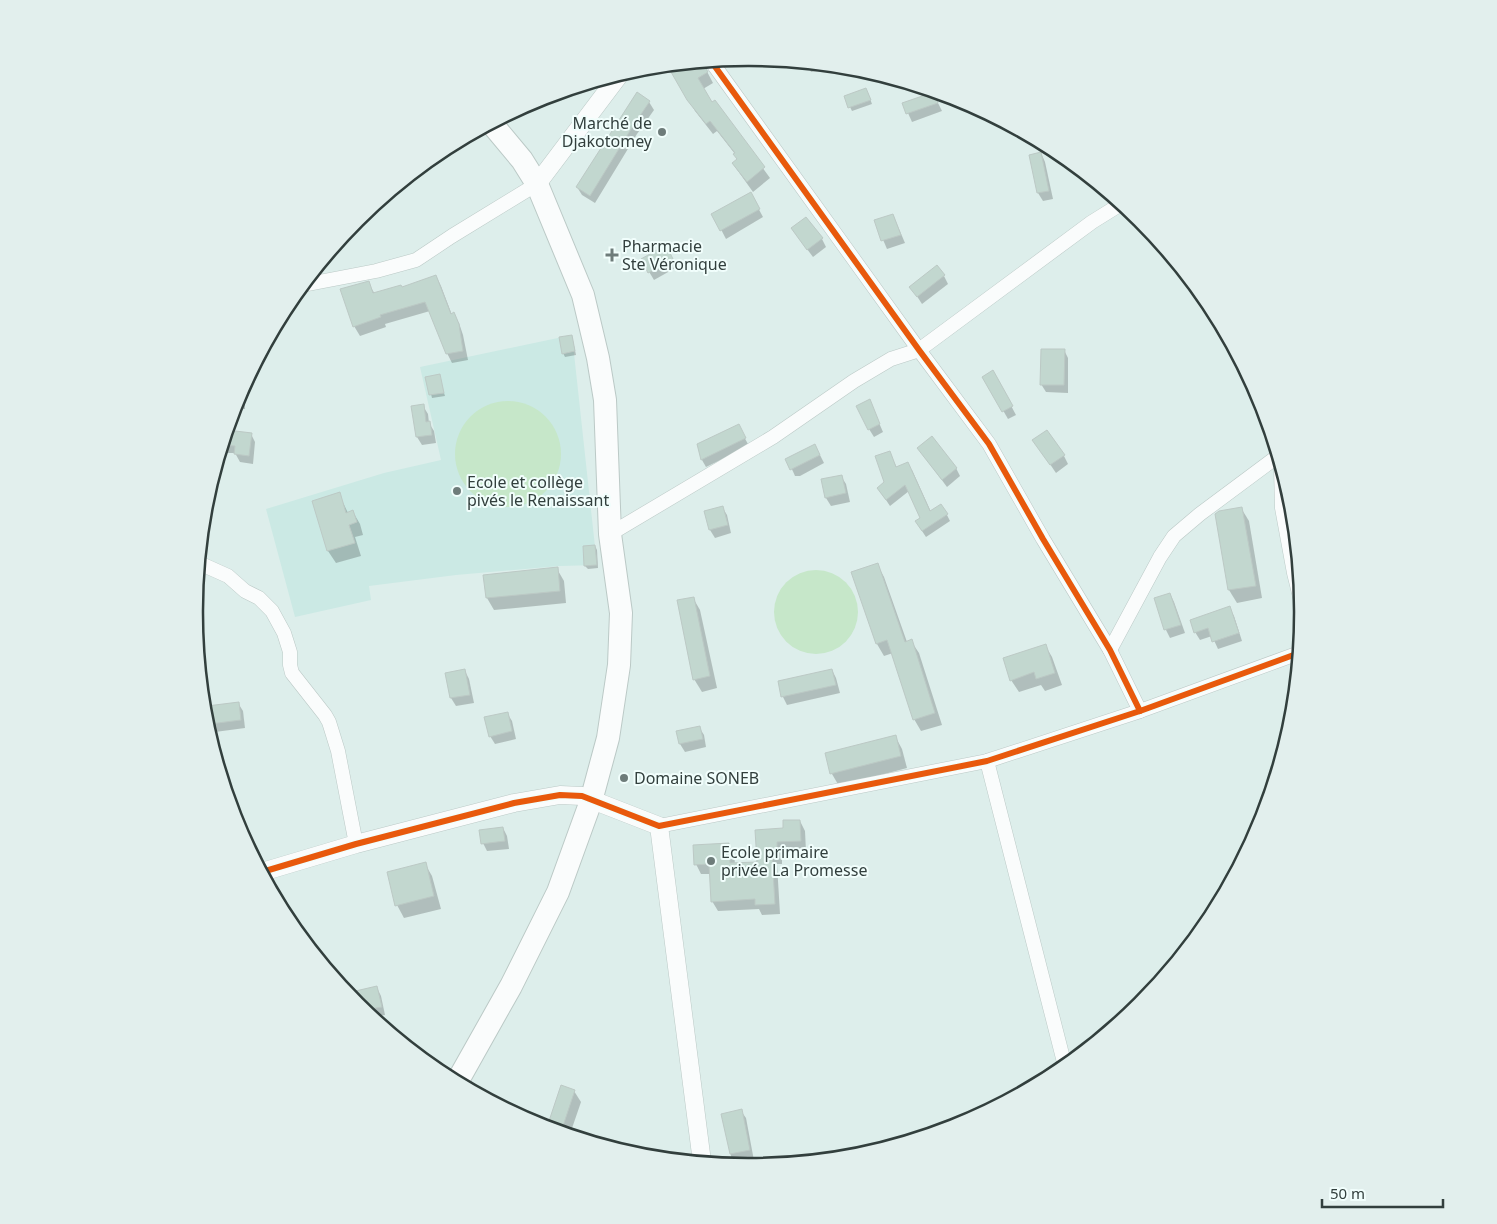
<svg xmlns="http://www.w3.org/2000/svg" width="1497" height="1224" viewBox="0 0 1497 1224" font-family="'Noto Sans',sans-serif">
	<rect width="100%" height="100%" fill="#ddeeeb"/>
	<path fill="#cbe9e4" d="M 572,335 L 597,565 L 560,566 L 456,575 L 369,586 L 371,600 L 295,617 L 266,509 L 384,473 L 441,460 L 420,367 Z"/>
	<g fill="#c6e7c9">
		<circle cx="508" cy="454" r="53"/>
		<circle cx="816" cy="612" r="42"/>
	</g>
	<g fill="#0003">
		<path d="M 702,62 L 713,83 L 703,89 L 712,104 L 715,102 L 770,178 L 753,192 L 733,164 L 738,160 L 735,154 L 717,131 L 713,134 L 695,111 L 669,65 Z"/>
		<path d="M 807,63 L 841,67 L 841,69 L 811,72 Z"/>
		<path d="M 868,93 L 872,104 L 852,111 L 850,107 Z"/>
		<path d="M 933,93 L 942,111 L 912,122 L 904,104 Z"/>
		<path d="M 649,102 L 654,110 L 637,134 L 595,203 L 582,195 L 577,187 Z"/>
		<path d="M 1041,153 L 1045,162 L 1053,199 L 1043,201 L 1038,193 Z"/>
		<path d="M 750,193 L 763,217 L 726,239 L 713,214 Z"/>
		<path d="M 893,215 L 905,243 L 887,249 L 875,221 Z"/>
		<path d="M 792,229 L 822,239 L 826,247 L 813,257 Z"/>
		<path d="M 339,242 L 341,248 L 329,253 Z"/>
		<path d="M 665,247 L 677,267 L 654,280 L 642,260 Z"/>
		<path d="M 436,276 L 441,286 L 452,315 L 459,323 L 463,335 L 468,360 L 452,363 L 447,353 L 430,311 L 385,324 L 386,327 L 360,336 L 354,326 L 368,283 L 375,294 L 402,289 Z"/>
		<path d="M 944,276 L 948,284 L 922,304 L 911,287 Z"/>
		<path d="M 572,336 L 576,355 L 565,357 L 563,353 Z"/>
		<path d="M 1064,350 L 1068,358 L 1068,393 L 1046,392 L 1041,384 Z"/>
		<path d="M 993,372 L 1016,415 L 1008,419 L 984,377 Z"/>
		<path d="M 439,376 L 445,396 L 432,398 L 427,378 Z"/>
		<path d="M 245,384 L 245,409 L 234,409 L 236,400 Z"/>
		<path d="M 869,400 L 883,432 L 874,437 L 869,429 Z"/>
		<path d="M 423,406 L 428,414 L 429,423 L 434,431 L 436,443 L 422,445 L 417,437 L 413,407 Z"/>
		<path d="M 742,433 L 749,446 L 706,467 L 702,460 L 699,445 Z"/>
		<path d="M 251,434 L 255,442 L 253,464 L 240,462 L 235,453 L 228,453 L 223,443 Z"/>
		<path d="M 918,448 L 956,468 L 960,476 L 947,487 Z"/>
		<path d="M 1039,448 L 1064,456 L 1068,464 L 1056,473 Z"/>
		<path d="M 889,452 L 897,468 L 912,470 L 931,512 L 947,515 L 950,521 L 926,537 L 920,528 L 922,518 L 909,491 L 890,506 L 878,488 L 886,483 Z"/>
		<path d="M 819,453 L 824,463 L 800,476 L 795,476 L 791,467 Z"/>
		<path d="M 841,476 L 846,484 L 850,502 L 831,506 L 826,498 Z"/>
		<path d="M 339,494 L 348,513 L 353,512 L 360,524 L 363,535 L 355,537 L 361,556 L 336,563 L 328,551 L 313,502 Z"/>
		<path d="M 722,507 L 727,515 L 731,533 L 715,538 L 710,530 L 705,512 Z"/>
		<path d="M 1241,508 L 1249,521 L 1262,598 L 1237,603 L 1229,590 L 1216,514 Z"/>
		<path d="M 595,546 L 597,550 L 598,568 L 588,569 L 585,566 Z"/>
		<path d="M 877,564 L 884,577 L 907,642 L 911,641 L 919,653 L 942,725 L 921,731 L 914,719 L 893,653 L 884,656 L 877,644 L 853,573 Z"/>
		<path d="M 557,569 L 564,581 L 566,603 L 494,610 L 487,598 L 485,576 Z"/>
		<path d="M 1170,594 L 1174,602 L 1185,633 L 1170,638 L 1166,630 L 1155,599 Z"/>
		<path d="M 693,598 L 700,610 L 717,688 L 702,692 L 694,679 Z"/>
		<path d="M 1229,608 L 1234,616 L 1242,641 L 1218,649 L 1212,636 L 1200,640 L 1195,632 Z"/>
		<path d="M 1045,645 L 1052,657 L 1062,685 L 1045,691 L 1041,685 L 1019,692 L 1011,680 Z"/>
		<path d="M 832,670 L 836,678 L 840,693 L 787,705 L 783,697 Z"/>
		<path d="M 465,671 L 469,679 L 474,703 L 456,706 L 451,698 L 446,674 Z"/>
		<path d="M 238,703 L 243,711 L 245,728 L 215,732 L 211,724 Z"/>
		<path d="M 507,713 L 512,721 L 516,739 L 495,744 L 490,736 Z"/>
		<path d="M 699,727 L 704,735 L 706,747 L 685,752 L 680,744 Z"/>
		<path d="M 895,736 L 902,749 L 907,768 L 839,786 L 832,774 L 827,754 Z"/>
		<path d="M 800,821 L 805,831 L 806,851 L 782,852 L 782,864 L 777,864 L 780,914 L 762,915 L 759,909 L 718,911 L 712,901 L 711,874 L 701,874 L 696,864 L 728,844 L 734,854 L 735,864 L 758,863 L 785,830 Z"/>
		<path d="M 503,828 L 507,836 L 509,849 L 487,851 L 483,843 Z"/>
		<path d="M 425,864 L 432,876 L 441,909 L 404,918 L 397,905 Z"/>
		<path d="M 377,988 L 381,996 L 385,1015 L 373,1017 L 356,1004 L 348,994 Z"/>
		<path d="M 562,1086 L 574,1091 L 581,1102 L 570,1134 L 548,1128 Z"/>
		<path d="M 741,1111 L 746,1118 L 755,1166 L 757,1166 L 733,1165 L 722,1115 Z"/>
	</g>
	<g fill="#c2d7cf" stroke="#bcc9c5">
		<path d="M 702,62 L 708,72 L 698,78 L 712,102 L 715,100 L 765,167 L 747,182 L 732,163 L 737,159 L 733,154 L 735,153 L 710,121 L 706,124 L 687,100 L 667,65 Z"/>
		<path d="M 866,88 L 871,100 L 848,108 L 844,96 Z"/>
		<path d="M 637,92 L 650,101 L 633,126 L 590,196 L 576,187 Z"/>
		<path d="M 934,92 L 938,103 L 906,114 L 902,103 Z"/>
		<path d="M 1041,152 L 1049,191 L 1037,193 L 1029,155 Z"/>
		<path d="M 751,192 L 760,209 L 720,231 L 711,214 Z"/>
		<path d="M 893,214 L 901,235 L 881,241 L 874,220 Z"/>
		<path d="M 806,217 L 823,238 L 807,250 L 791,228 Z"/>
		<path d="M 666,245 L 673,259 L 648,273 L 641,259 Z"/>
		<path d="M 937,265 L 945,275 L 917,297 L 909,287 Z"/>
		<path d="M 436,275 L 451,314 L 454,312 L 459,324 L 463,351 L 446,354 L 425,302 L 380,315 L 381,317 L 353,327 L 340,289 L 369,281 L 373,293 L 401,285 L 402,287 Z"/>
		<path d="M 572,335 L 575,351 L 562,354 L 559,337 Z"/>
		<path d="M 1041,349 L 1065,349 L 1064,385 L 1040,385 Z"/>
		<path d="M 993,370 L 1013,406 L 1002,412 L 982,377 Z"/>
		<path d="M 440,374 L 444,393 L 429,395 L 425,377 Z"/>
		<path d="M 870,399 L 880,424 L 868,430 L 856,406 Z"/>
		<path d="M 424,404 L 426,422 L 430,421 L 432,435 L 416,437 L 411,406 Z"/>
		<path d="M 739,424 L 746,438 L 701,460 L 697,444 Z"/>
		<path d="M 227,430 L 252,433 L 249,456 L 234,454 L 235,446 L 222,445 Z"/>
		<path d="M 1047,430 L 1065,455 L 1050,465 L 1032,440 Z"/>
		<path d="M 932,436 L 957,468 L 942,480 L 917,448 Z"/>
		<path d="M 815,444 L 820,455 L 790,470 L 785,459 Z"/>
		<path d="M 890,451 L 896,467 L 908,462 L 930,511 L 941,504 L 948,514 L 922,531 L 915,521 L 920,518 L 905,485 L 886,500 L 877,488 L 884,482 L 875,456 Z"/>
		<path d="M 842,475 L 846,493 L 825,498 L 821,479 Z"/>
		<path d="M 340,492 L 346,513 L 353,510 L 357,522 L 349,525 L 355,543 L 327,551 L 312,501 Z"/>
		<path d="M 723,506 L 728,525 L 709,530 L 704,511 Z"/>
		<path d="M 1242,507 L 1256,586 L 1228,590 L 1215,514 L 1219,511 Z"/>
		<path d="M 595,545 L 597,565 L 584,566 L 583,546 Z"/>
		<path d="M 878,563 L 905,642 L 912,639 L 935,713 L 913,720 L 887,640 L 876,644 L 851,572 Z"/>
		<path d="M 558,567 L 560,591 L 486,598 L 483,575 Z"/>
		<path d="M 1170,593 L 1181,625 L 1164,630 L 1154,598 Z"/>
		<path d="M 694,597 L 710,676 L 693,680 L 677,600 Z"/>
		<path d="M 1230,606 L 1239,633 L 1212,642 L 1208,628 L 1194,633 L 1190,620 Z"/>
		<path d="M 1046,644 L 1055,673 L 1036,679 L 1034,672 L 1010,681 L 1003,658 Z"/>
		<path d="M 465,669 L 470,695 L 450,698 L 445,673 Z"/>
		<path d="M 832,669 L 836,685 L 781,697 L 778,681 Z"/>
		<path d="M 239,702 L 241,720 L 210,724 L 207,706 Z"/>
		<path d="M 508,712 L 512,731 L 489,737 L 484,717 Z"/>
		<path d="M 700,726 L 703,739 L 679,744 L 676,731 Z"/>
		<path d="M 896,735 L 901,756 L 830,774 L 825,753 Z"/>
		<path d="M 783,820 L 800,820 L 801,841 L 777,842 L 777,854 L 772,854 L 775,904 L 755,905 L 755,899 L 711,902 L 709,864 L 694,865 L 693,845 L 729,843 L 730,863 L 757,862 L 755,830 L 783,828 Z"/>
		<path d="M 503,827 L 505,841 L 481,844 L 479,830 Z"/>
		<path d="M 426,862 L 434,896 L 395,906 L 387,872 Z"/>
		<path d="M 377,986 L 382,1007 L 364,1010 L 347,993 Z"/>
		<path d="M 561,1085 L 575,1090 L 561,1132 L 547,1127 Z"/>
		<path d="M 742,1109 L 750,1150 L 730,1154 L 721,1114 Z"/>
	</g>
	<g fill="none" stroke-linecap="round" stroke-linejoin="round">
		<g stroke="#bbc9c6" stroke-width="15">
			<g id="minor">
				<path d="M 711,61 L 919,350 L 989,444 L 1043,539 L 1110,650 L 1140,711"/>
				<path d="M 303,285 L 376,271 L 416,260 L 452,236 L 537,184"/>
				<path d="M 1281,467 L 1282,508 L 1294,573 L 1303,609"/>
				<path d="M 610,534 L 773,437 L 854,381 L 891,359 L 919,350 L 1092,222 L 1121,204"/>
				<path d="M 199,563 L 228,576 L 245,591 L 259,598 L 272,611 L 284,633 L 290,652 L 290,665 L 292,673 L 325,715 L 329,722 L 338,751 L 356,844"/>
				<path d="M 1110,650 L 1160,557 L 1174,536 L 1200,514 L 1278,456"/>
				<path d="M 987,761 L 1065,1066"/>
				<path d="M 659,826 L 987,761 L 1140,711 L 1299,653"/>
			</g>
		</g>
		<g stroke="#bbc9c6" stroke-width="19">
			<g id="tertiary">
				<path d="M 537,184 L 620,74"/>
				<path d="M 262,872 L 356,844 L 514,803 L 560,795 L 582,796 L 659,826 L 702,1162"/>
			</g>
		</g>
		<g stroke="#bbc9c6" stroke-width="24">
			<path id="primary" d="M 457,1082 L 511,986 L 558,892 L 591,801 L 608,738 L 619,665 L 621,613 L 610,534 L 605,400 L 598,358 L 583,295 L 537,184 L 522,160 L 492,124"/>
		</g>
		<use href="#minor" stroke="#fafcfc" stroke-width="14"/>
		<use href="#tertiary" stroke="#fafcfc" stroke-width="18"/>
		<use href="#primary" stroke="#fafcfc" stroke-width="22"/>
		<g stroke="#f1fefc" stroke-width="9">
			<g id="cycleway">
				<path d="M 711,61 L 919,350 L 989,444 L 1043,539 L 1110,650 L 1140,711"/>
				<path d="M 262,872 L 356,844 L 514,803 L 560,795 L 582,796 L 659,826 L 987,761 L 1140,711 L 1299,653"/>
			</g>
		</g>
		<use href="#cycleway" stroke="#e8590c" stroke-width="6"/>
	</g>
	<g fill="#6e7c7a" stroke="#f1fefc" stroke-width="2">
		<circle cx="662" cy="132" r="5"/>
		<path d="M609.5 247.5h5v5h5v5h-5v5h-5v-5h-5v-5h5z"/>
		<circle cx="457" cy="491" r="5"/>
		<circle cx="624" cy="778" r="5"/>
		<circle cx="711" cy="861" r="5"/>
	</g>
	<g text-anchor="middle" stroke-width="4" stroke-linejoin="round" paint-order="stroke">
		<g font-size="16" fill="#323f3d" stroke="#f1fefc" text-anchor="start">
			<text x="652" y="129" text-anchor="end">Marché de<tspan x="652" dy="18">Djakotomey</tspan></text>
			<text x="622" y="252">Pharmacie<tspan x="622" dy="18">Ste Véronique</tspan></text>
			<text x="467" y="488">Ecole et collège<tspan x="467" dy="18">pivés le Renaissant</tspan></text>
			<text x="634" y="784">Domaine SONEB</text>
			<text x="721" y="858">Ecole primaire<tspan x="721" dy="18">privée La Promesse</tspan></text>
		</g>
	</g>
	<path d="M0 0H1497V1224H0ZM748 66H749A545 545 0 0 1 1294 611V613A545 545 0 0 1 749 1158H748A545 545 0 0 1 203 613V611A545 545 0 0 1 748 66Z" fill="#e2efed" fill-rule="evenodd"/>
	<path fill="none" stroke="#323f3d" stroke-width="2.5" d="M748 66H749A545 545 0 0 1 1294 611V613A545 545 0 0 1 749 1158H748A545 545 0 0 1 203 613V611A545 545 0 0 1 748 66Z"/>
	<path d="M1322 1199v8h121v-8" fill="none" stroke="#323f3d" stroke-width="2.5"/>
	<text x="1330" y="1199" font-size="15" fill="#323f3d" stroke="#f1fefc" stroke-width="4" paint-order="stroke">50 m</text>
</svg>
